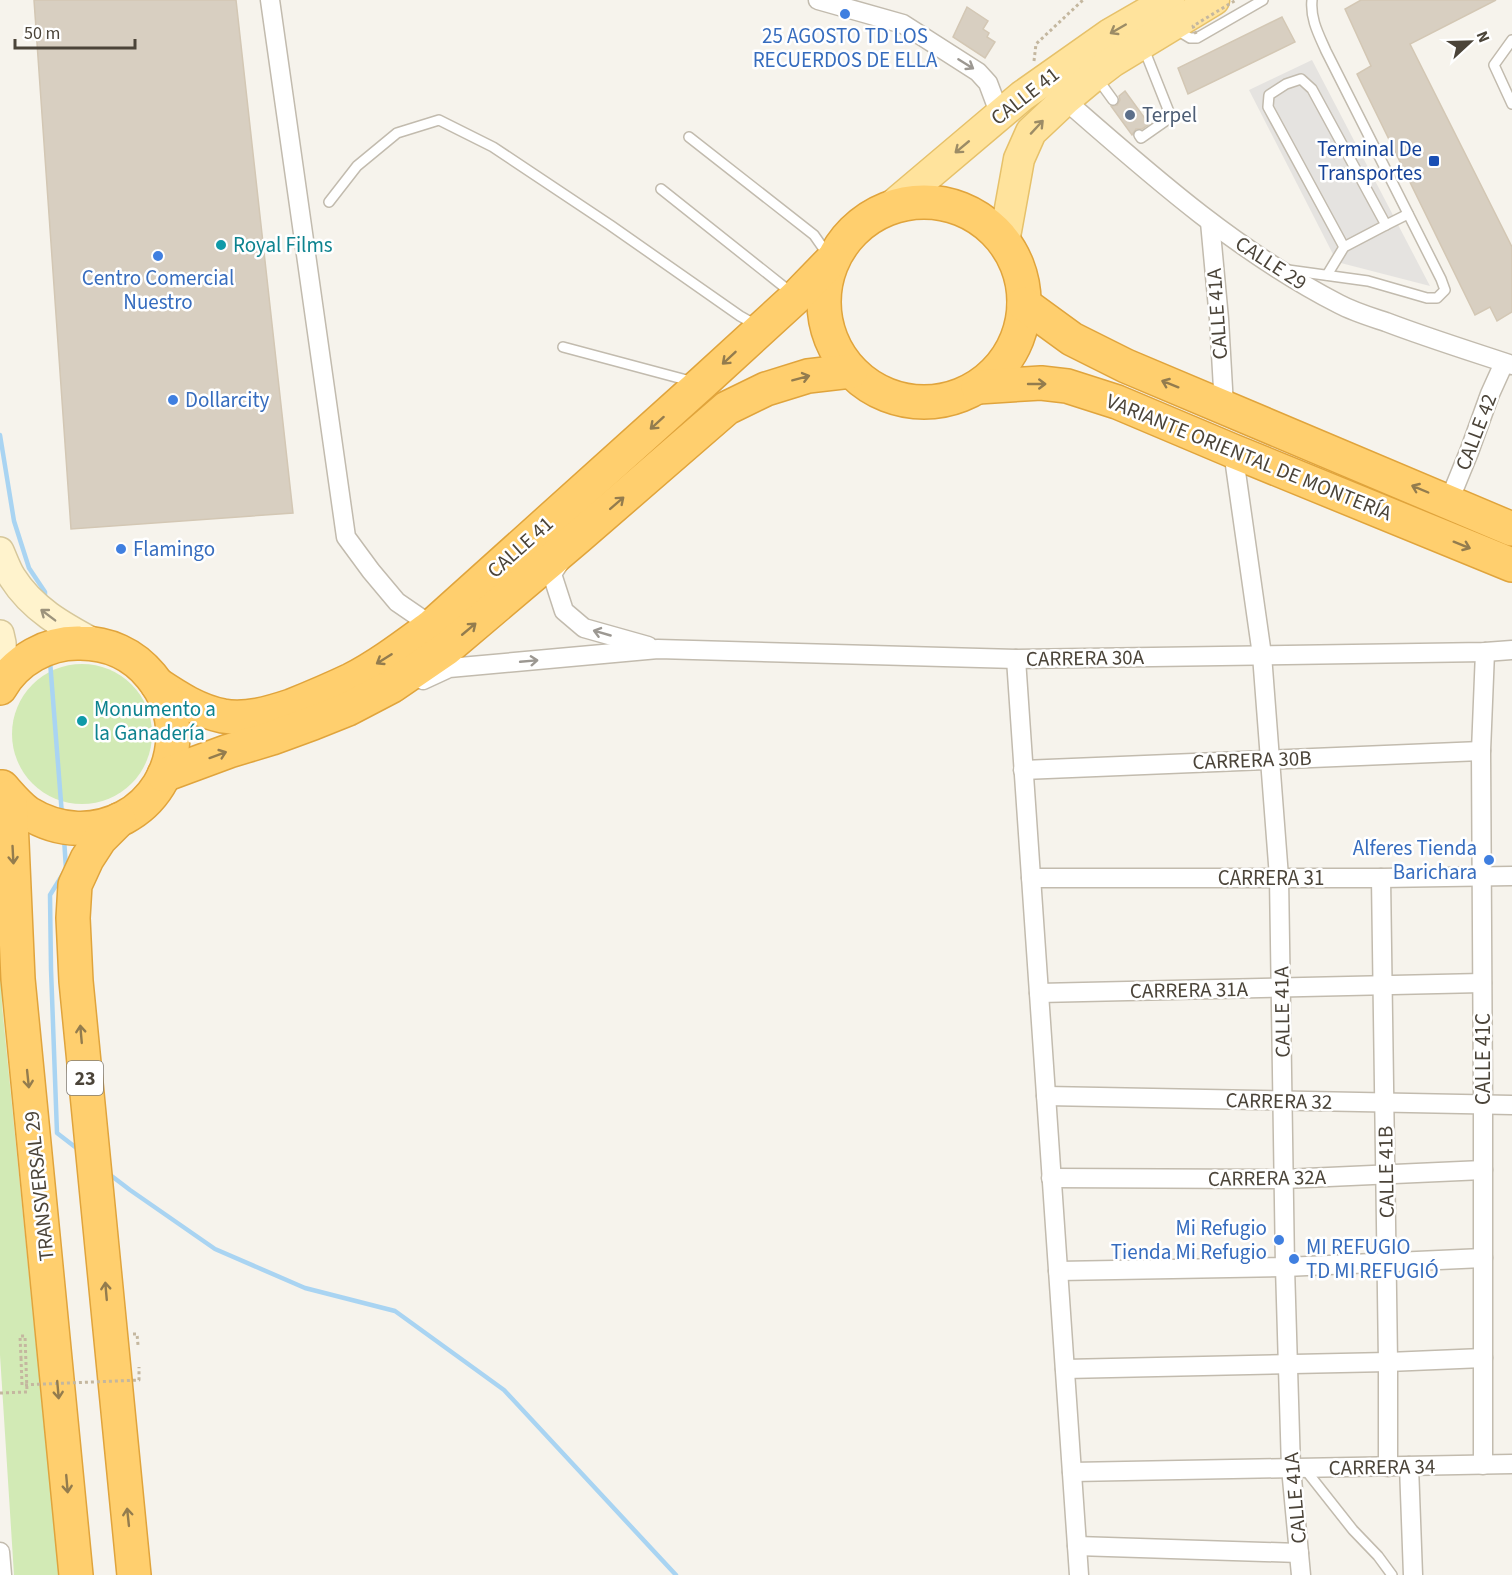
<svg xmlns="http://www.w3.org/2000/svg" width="1512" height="1575" viewBox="0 0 1512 1575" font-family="'Source Sans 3',sans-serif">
	<rect width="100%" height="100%" fill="#f6f3ec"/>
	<g fill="#d2eab5">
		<circle cx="82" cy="734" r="70"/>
		<path d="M 0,936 L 2,1005 L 59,1575 L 14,1575 L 0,1355 Z"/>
	</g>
	<path fill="#e5e3e0" d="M 1312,60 L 1430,286 L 1337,262 L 1249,90 Z"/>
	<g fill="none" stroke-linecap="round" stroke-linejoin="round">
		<g stroke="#a9d4f2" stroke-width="4.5">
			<path d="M 0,435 L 14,521 L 29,568 L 45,592 L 45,599"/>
			<path d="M 50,661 L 62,815"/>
			<path d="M 64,838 L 66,869 L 50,895 L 51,969 L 57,1133 L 79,1150"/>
			<path d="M 109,1174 L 130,1190 L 215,1249 L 305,1288 L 395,1311 L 504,1390 L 676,1575"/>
		</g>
	</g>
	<g fill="#d8cfc1" stroke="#d3c7b4" stroke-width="1.5">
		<path d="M 34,0 L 236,0 L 293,513 L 71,529 Z"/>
		<path d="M 1361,0 L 1496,0 L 1410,44 L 1512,247 L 1512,312 L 1497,321 L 1490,307 L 1475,315 L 1357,74 L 1371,66 L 1345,9 Z"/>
		<path d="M 967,7 L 988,21 L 983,29 L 989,33 L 987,37 L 995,42 L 985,58 L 953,37 Z"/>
		<path d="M 1282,17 L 1295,42 L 1188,94 L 1178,68 Z"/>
		<path d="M 1125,91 L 1149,124 L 1142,129 L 1136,129 L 1132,135 L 1111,106 L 1117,105 L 1120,100 L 1119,96 Z"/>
	</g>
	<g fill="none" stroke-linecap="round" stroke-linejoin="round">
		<g stroke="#c2bbae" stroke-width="12">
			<g id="lane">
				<path d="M 1175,29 L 1190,38 L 1197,38 L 1263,0"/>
				<path d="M 1512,40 L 1494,65 L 1512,104"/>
				<path d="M 1097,78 L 1113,100"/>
				<path d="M 1139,135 L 1141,138 L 1171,117 L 1144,49"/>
				<path d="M 689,137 L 814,235 L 828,255"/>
				<path d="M 661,189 L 793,294"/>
				<path d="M 329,202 L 357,166 L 397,133 L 439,120 L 493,147 L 610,225 L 740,316 L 756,325"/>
				<path d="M 1344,247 L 1268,107 L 1269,95 L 1286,84 L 1301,79 L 1312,89 L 1386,225 L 1408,214"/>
				<path d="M 1288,270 L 1368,281 L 1427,298 L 1437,298 L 1445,290 L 1441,279 L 1326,51 C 1319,35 1310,19 1312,0"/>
				<path d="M 1327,275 L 1344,247 L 1386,225"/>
				<path d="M 563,347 L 694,382"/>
				<path d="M 1304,1468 L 1353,1530 L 1378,1556 L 1392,1575"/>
			</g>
		</g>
		<g stroke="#c2bbae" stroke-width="21">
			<g id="street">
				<path d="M 270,0 L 346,537 L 371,571 L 397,602 L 432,626"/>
				<path d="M 818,0 L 903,24 L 978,72 L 988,83 L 1000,115"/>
				<path d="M 1065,100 C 1152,176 1236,251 1339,304 C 1354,312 1371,317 1386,322 C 1428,338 1470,351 1512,365"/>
				<path d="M 1210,222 L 1219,319 L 1224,406"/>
				<path d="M 1233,451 L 1262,655 L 1279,877 L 1285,1267 L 1291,1468 L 1301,1575"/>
				<path d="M 1449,501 L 1469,452 L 1490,394 L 1504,363"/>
				<path d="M 562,559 L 552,574 L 564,611 L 584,628 L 648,646"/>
				<path d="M 1016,659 L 1079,1575"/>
				<path d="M 423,680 L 449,668 L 658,649 L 1016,659 L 1485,652 L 1512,650"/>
				<path d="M 1023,770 L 1481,751"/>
				<path d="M 1031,878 L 1381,878 L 1512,876"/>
				<path d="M 1381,878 L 1388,1362 L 1388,1467"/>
				<path d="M 1039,993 L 1482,983"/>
				<path d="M 1046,1096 L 1512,1105"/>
				<path d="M 1051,1178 L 1284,1179 L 1483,1170"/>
				<path d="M 1058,1271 L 1285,1267 L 1483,1258"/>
				<path d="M 1065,1369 L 1388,1362 L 1483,1358"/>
				<path d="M 1483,1465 L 1483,1104 L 1481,751 L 1485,652"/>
				<path d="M 1409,1466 L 1413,1575"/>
				<path d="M 1072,1472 L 1512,1464"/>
				<path d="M 1077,1546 L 1299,1553"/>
				<path d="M 0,1552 L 2,1575"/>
			</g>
		</g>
		<g stroke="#d6c79b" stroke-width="30">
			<g id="secondary">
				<path d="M 0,551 C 4,560 7,569 12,577 C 32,609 63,626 95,643"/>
				<path d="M 0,634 L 2,643 L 4,681"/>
			</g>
		</g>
		<g stroke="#e6c16a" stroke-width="33">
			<g id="primary">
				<path d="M 892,206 L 1022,96 L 1110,34 L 1169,0"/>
				<path d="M 1004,242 L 1019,159 L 1031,132 L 1065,100 L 1095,75 L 1112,62 L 1214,0"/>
			</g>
		</g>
		<g stroke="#e0a43c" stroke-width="36">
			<g id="highway">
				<circle cx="924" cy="302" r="100"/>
				<path d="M 1024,304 L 1072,339 L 1126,366 L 1512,529"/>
				<path d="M 978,387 L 1041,383 L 1067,386 L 1117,402 L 1233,451 L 1512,565"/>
				<path d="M 157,684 C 178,698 198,711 223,716 C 246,720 270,713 291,706 C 311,698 332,689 351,680 C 380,665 406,645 432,626 L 701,384 L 796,297 L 832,260"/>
				<path d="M 0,688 C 16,660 48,642 80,643 C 108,643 133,654 151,676 C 165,693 173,714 173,735 C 172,811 92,853 28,813 C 18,806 10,796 2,787"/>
				<path d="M 164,775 L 229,751 L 272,738 L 313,723 L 348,709 L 392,686 L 446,649 L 577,538 L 727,408 L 766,389 L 808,376 L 851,371"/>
				<path d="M 10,797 L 18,979 L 76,1575"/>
				<path d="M 119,820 L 100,839 L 87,859 L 75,885 L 73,918 L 76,981 L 134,1575"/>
			</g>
		</g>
		<g stroke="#c4b79f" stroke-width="3" stroke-dasharray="3 3" stroke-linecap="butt">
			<path d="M 1034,61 L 1036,44 L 1083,0"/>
			<path d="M 133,1334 L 137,1334 L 138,1345"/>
			<path d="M 0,1393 L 27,1392 L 25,1336 L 20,1336 L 21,1358"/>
		</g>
		<use href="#lane" stroke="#fff" stroke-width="9"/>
		<use href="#street" stroke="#fff" stroke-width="18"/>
		<use href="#secondary" stroke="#fff3cd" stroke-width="27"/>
		<use href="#primary" stroke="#ffe39c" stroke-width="30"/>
		<use href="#highway" stroke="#ffcf6e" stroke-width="33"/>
		<g stroke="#c4b79f" stroke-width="3" stroke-dasharray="3 3" stroke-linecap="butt">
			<path d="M 1196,34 L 1193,26 L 1236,0"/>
			<path d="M 21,1358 L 22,1385 L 139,1380 L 139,1367"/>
		</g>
	</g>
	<defs><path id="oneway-shaft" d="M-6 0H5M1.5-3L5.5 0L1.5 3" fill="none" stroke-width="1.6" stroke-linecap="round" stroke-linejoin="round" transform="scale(1.5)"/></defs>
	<g stroke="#9c8c66">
		<use href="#oneway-shaft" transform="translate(1118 29) rotate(150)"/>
		<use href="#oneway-shaft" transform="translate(1037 127) rotate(-47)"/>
		<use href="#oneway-shaft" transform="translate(962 147) rotate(140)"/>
	</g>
	<g stroke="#9c9892">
		<use href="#oneway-shaft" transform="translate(966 64) rotate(32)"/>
		<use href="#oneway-shaft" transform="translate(602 633) rotate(-164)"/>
		<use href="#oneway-shaft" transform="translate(529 661) rotate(-5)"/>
	</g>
	<g stroke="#937c4e">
		<use href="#oneway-shaft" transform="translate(729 358) rotate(137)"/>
		<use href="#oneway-shaft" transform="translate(801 378) rotate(-15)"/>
		<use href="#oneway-shaft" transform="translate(1037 384)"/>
		<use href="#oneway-shaft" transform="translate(1170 384) rotate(-158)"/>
		<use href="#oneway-shaft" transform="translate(657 423) rotate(138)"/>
		<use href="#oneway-shaft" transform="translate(1420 489) rotate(-157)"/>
		<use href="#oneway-shaft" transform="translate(617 503) rotate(-41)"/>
		<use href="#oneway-shaft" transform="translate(1462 545) rotate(22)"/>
		<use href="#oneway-shaft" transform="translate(469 629) rotate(-40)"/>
		<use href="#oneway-shaft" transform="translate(384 659) rotate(148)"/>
		<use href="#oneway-shaft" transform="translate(218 755) rotate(-20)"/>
		<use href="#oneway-shaft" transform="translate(13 855) rotate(87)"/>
		<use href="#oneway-shaft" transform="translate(81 1034) rotate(-95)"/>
		<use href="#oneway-shaft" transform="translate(28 1079) rotate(84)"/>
		<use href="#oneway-shaft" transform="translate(106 1291) rotate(-95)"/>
		<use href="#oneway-shaft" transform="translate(58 1390) rotate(85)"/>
		<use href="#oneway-shaft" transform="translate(67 1484) rotate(85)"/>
		<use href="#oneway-shaft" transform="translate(128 1517) rotate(-96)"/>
	</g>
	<use stroke="#9c937c" href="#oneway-shaft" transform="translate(48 615) rotate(-143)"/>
	<g fill="#3f7fe0" stroke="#fff" stroke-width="2">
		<circle cx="845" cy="14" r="6"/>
		<circle cx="158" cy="256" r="6"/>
		<circle cx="173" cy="400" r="6"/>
		<circle cx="121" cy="549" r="6"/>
		<circle cx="1489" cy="860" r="6"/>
		<circle cx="1279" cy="1240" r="6"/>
		<circle cx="1294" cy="1259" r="6"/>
	</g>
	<circle fill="#5c6f8a" stroke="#fff" stroke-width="2" cx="1130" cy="115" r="6"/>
	<rect fill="#1a4fb4" stroke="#fff" stroke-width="2" x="1428" y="155" width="12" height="12" rx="3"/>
	<g fill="#0f9aa8" stroke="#fff" stroke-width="2">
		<circle cx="221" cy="245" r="6"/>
		<circle cx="82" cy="721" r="6"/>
	</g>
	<g text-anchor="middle" stroke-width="5" stroke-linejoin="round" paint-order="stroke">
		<rect fill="#fff" stroke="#817c74" stroke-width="1.5" x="67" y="1061" width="36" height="34" rx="4.5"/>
		<g font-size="20" font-weight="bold" fill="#4b4439">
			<text x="85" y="1085">23</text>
		</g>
		<g font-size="21" fill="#366cbe" stroke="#fff" text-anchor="start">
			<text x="845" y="43" text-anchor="middle">25 AGOSTO TD LOS<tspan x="845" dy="24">RECUERDOS DE ELLA</tspan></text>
			<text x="158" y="285" text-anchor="middle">Centro Comercial<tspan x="158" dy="24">Nuestro</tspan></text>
			<text x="185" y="407">Dollarcity</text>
			<text x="133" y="556">Flamingo</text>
			<text x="1477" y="855" text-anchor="end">Alferes Tienda<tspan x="1477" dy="24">Barichara</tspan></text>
			<text x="1267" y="1235" text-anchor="end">Mi Refugio<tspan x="1267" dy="24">Tienda Mi Refugio</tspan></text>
			<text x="1306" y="1254">MI REFUGIO<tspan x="1306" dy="24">TD MI REFUGIÓ</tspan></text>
		</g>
		<g font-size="21" fill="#4b4439" stroke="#fff">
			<text transform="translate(1025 96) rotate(-38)" y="7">CALLE 41</text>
			<text transform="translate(1271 263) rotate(33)" y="7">CALLE 29</text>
			<text transform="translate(1217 314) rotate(-94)" y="7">CALLE 41A</text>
			<text transform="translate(1476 432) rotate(-69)" y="7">CALLE 42</text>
			<text transform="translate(1249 457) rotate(22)" y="7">VARIANTE ORIENTAL DE MONTERÍA</text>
			<text transform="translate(520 547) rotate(-42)" y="7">CALLE 41</text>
			<text transform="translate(1085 658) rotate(-1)" y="7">CARRERA 30A</text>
			<text transform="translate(1252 760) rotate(-2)" y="7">CARRERA 30B</text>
			<text x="1271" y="885">CARRERA 31</text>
			<text transform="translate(1189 990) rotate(-1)" y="7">CARRERA 31A</text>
			<text transform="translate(1282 1012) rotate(-91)" y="7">CALLE 41A</text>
			<text transform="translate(1483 1059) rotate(-90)" y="7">CALLE 41C</text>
			<text transform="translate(1279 1101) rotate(1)" y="7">CARRERA 32</text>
			<text transform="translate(1386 1172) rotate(-91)" y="7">CALLE 41B</text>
			<text transform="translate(1267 1178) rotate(-1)" y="7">CARRERA 32A</text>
			<text transform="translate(39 1186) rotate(-96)" y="7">TRANSVERSAL 29</text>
			<text transform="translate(1382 1467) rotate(-1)" y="7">CARRERA 34</text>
			<text transform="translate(1295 1498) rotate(-95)" y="7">CALLE 41A</text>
		</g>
		<g font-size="21" fill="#4e5e75" stroke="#fff" text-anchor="start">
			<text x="1142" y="122">Terpel</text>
		</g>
		<g font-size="21" fill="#164399" stroke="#fff" text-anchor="end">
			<text x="1422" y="156">Terminal De<tspan x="1422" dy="24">Transportes</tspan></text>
		</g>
		<g font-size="21" fill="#0d838f" stroke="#fff" text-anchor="start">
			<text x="233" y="252">Royal Films</text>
			<text x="94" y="716">Monumento a<tspan x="94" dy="24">la Ganadería</tspan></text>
		</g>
	</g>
	<g transform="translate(1470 42) rotate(68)" stroke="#ffffff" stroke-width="4.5" paint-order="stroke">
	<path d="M0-4.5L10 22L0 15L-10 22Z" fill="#4b4439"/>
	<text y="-9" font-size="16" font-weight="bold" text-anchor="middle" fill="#4b4439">N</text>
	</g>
	<path d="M15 39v9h120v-9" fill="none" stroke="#4b4439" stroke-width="3"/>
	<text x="24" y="39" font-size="18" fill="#4b4439" stroke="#ffffff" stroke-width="4.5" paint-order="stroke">50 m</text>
</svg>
